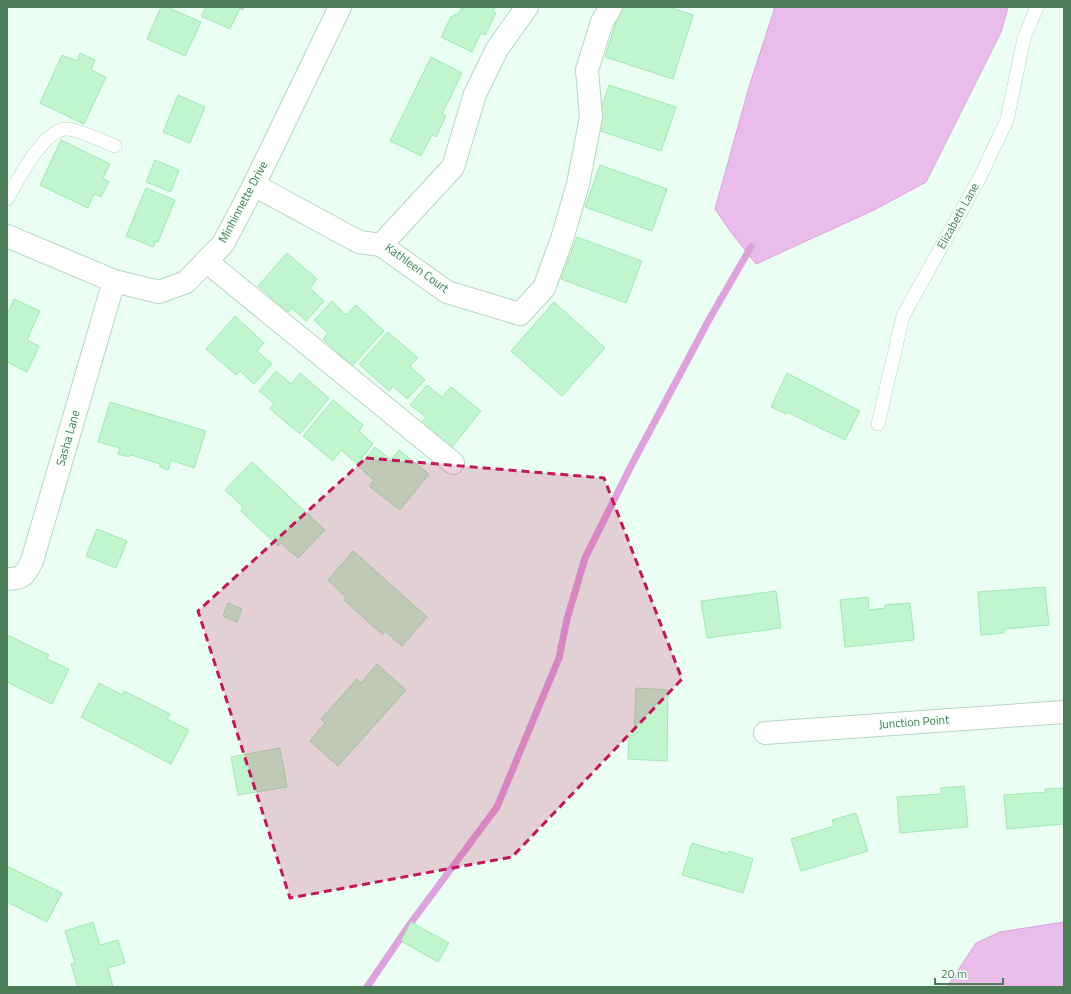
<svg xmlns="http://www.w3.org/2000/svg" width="1071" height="994" viewBox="0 0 1071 994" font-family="'Titillium Web',sans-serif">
	<rect width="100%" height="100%" fill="#eafef4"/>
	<g fill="#eabce9" stroke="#dca2db">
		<path d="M 775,7 L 1008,7 L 1001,32 L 926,182 L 874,210 L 756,264 L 733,235 L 715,209 L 749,87 Z"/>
		<path d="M 1064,922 L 1064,987 L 947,987 L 976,943 L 1000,932 Z"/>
	</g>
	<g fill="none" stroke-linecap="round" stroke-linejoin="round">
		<path stroke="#dca2db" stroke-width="7" d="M 367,987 L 410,924 L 497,807 L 559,658 L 567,619 L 585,558 L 631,466 L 711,316 L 751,247"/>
	</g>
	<g fill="#c0f5ce" stroke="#9fe9b2">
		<path d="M 161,7 L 167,7 L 201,22 L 185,56 L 147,39 Z"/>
		<path d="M 206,7 L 244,7 L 243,10 L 240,8 L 230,29 L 201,16 Z"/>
		<path d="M 462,7 L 495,7 L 493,11 L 496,13 L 485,35 L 481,33 L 472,52 L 441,37 L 451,17 L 459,13 Z"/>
		<path d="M 621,7 L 669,7 L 693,15 L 673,79 L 605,57 Z"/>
		<path d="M 80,53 L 95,60 L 91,70 L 106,77 L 84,124 L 40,103 L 62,55 L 77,61 Z"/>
		<path d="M 431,57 L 462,73 L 442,114 L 446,116 L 436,137 L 432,135 L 421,156 L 390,141 Z"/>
		<path d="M 609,85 L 676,107 L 661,151 L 594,129 Z"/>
		<path d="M 178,95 L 205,107 L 190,143 L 163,132 Z"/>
		<path d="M 61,140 L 110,164 L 103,178 L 109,182 L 101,197 L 94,194 L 88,208 L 40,185 Z"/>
		<path d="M 155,160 L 179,170 L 171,192 L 146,182 Z"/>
		<path d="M 600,165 L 667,189 L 652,231 L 585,207 Z"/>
		<path d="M 146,188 L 175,200 L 158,242 L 156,241 L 153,247 L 126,236 Z"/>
		<path d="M 577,237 L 642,261 L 626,303 L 561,279 Z"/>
		<path d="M 287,253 L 317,279 L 310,288 L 324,301 L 306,321 L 292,308 L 288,312 L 258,286 Z"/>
		<path d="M 14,299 L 40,311 L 27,340 L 39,346 L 27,372 L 7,362 L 7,315 Z"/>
		<path d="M 332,301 L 346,315 L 356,305 L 384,331 L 352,366 L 323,339 L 328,333 L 314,320 Z"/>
		<path d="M 554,302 L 605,348 L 562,396 L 511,351 Z"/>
		<path d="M 235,316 L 264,343 L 257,351 L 272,364 L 254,384 L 240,371 L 236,375 L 206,349 Z"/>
		<path d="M 388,332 L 418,358 L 410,366 L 425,380 L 407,399 L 393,386 L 389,391 L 359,364 Z"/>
		<path d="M 276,371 L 291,384 L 300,373 L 329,398 L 300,434 L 270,409 L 274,403 L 259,391 Z"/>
		<path d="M 787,373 L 860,411 L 845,440 L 787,412 L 786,414 L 771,407 Z"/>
		<path d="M 427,385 L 442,397 L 451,387 L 481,411 L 452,447 L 421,423 L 426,417 L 410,405 Z"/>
		<path d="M 333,400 L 363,425 L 359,431 L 373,444 L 357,464 L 341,450 L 333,461 L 303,436 Z"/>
		<path d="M 110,402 L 206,431 L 194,468 L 171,460 L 168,470 L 160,467 L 160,464 L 131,455 L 129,457 L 118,454 L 120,448 L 98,442 Z"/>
		<path d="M 375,447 L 391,460 L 399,450 L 429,474 L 400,510 L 369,486 L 374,480 L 359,467 Z"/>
		<path d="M 252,462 L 325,530 L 298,558 L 281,543 L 278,546 L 241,511 L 243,507 L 225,490 Z"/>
		<path d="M 97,529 L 127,541 L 116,568 L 86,556 Z"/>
		<path d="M 353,551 L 427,617 L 402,646 L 385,631 L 383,635 L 344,600 L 346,597 L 328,580 Z"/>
		<path d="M 1045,587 L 1049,625 L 1004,629 L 1004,633 L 981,635 L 978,592 Z"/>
		<path d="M 776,591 L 781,628 L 707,638 L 701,601 Z"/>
		<path d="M 868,597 L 869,610 L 885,608 L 885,605 L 910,603 L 914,640 L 845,647 L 840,600 Z"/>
		<path d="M 228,603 L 242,609 L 237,622 L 223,616 Z"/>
		<path d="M 7,635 L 49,655 L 47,659 L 69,669 L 52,704 L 7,682 Z"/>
		<path d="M 377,664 L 406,690 L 338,766 L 310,741 L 325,723 L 321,719 L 357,679 L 361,683 Z"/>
		<path d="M 99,683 L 122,695 L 124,691 L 170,714 L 167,719 L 189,730 L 171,764 L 81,717 Z"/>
		<path d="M 636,688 L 668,690 L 667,761 L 628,759 L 629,735 L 634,736 Z"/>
		<path d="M 280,748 L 287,787 L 238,795 L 231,757 Z"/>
		<path d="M 964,786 L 968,827 L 900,833 L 897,797 L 941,794 L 941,788 Z"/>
		<path d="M 1064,788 L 1064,824 L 1007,829 L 1004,795 L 1046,792 L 1045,789 Z"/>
		<path d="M 856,813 L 868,851 L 801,871 L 791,839 L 834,826 L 832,820 Z"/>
		<path d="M 692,843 L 728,854 L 729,851 L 753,859 L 743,893 L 682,875 Z"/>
		<path d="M 7,866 L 62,893 L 47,922 L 7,902 Z"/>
		<path d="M 93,922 L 100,945 L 118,940 L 125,963 L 108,968 L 113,987 L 78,987 L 71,964 L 75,963 L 65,931 Z"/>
		<path d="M 411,922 L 449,943 L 438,962 L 401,941 Z"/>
	</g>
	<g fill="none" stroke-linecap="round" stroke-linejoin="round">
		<g stroke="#b3d6bf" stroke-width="14">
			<g id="lane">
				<path d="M 7,199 C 18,180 42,132 65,129 C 74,128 106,142 115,146"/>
				<path d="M 878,424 L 903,316 L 979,179 L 1007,120 L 1024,38 L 1037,7"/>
			</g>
		</g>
		<g stroke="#b3d6bf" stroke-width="24">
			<g id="street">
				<path d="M 527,7 L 497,49 L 475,94 L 453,167 L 381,245 L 447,292 L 520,314 L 544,288 L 562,239 L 578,184 L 591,117 L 587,70 L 602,22 L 611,7"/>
				<path d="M 254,185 L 359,242 L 381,245"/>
				<path d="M 7,236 L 114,281 L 159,292 L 186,282 L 223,244 L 254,185 L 340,7"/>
				<path d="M 206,261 L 453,463"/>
				<path d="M 7,579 C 23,579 25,575 32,561 L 114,281"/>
				<path d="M 765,733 L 1064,712"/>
			</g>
		</g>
		<use href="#lane" stroke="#fff" stroke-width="13"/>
		<use href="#street" stroke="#fff" stroke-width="22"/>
	</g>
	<path fill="#c2185b" fill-opacity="0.2" stroke="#c2185b" stroke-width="3" stroke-dasharray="8 5" stroke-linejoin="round" d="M 366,458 L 604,478 L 682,679 L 512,857 L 290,898 L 198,611 Z"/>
	<g text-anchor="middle" stroke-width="3" stroke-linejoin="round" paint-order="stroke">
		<g font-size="12" fill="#4a7c56" stroke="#f2fff8">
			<text transform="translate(243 202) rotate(-62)" y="4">Minhinnette Drive</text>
			<text transform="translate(958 216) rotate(-61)" y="4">Elizabeth Lane</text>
			<text transform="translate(417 268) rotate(36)" y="4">Kathleen Court</text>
			<text transform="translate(68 438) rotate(-74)" y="4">Sasha Lane</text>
			<text transform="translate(914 722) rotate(-4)" y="4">Junction Point</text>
		</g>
	</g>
	<rect width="1071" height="994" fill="none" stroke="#4a7c56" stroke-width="16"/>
	<path d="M935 978v6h68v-6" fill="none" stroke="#4a7c56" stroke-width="2"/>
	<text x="941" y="978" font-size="12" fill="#4a7c56" stroke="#f2fff8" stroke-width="3" paint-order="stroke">20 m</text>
</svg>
